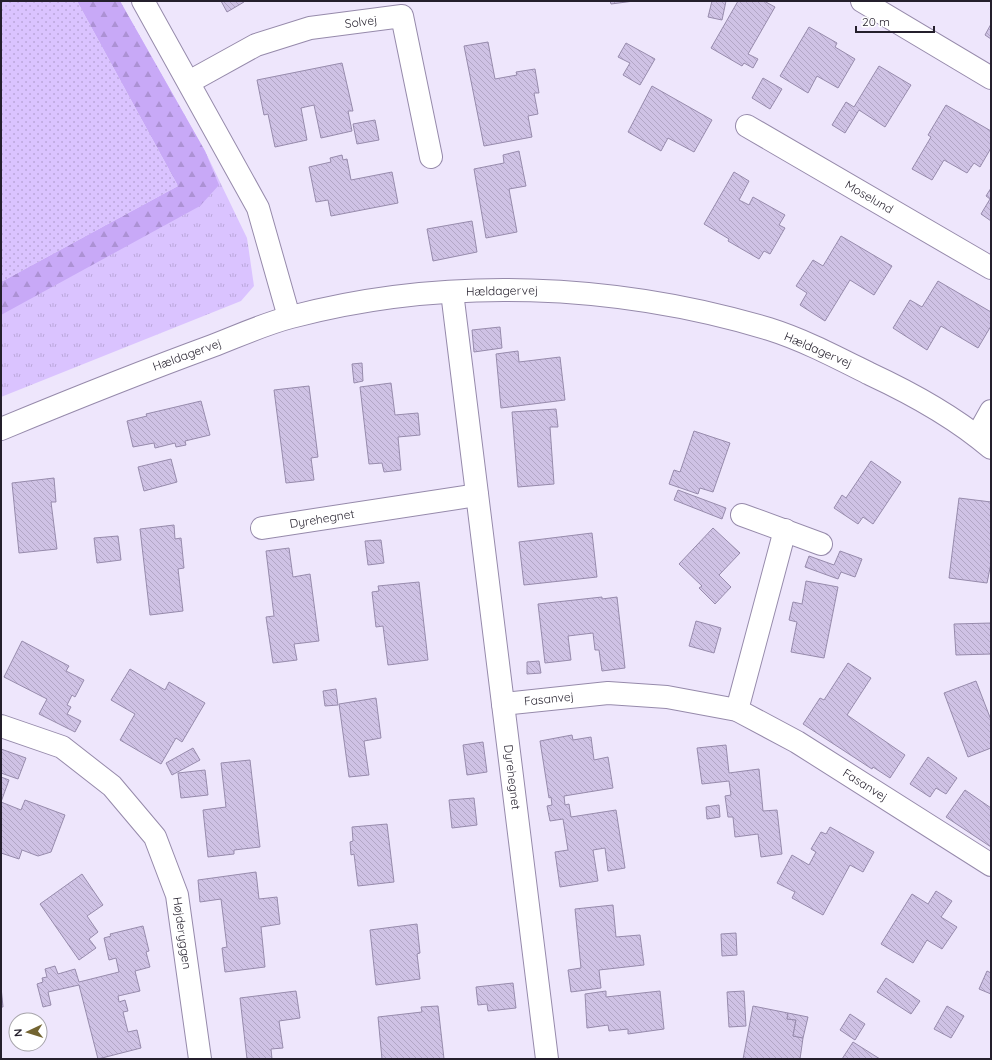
<svg xmlns="http://www.w3.org/2000/svg" width="992" height="1060" viewBox="0 0 992 1060" font-family="Quicksand,sans-serif">
	<defs>
		<pattern id="grass-tufts" width="24" height="20" patternUnits="userSpaceOnUse"><rect width="24" height="20" fill="#dac3ff"/><path d="M3 7l-1-3M5 7V3M7 7l1-3M15 17l-1-3M17 17v-4M19 17l1-3" fill="none" stroke="#bba7db"/></pattern>
		<pattern id="forest-firs" width="22" height="20" patternUnits="userSpaceOnUse"><rect width="22" height="20" fill="#c8a9f7"/><path d="M5 1l3.5 6h-7zM16 11l3.5 6h-7z" fill="#ac91d4"/></pattern>
		<pattern id="park-dots" width="8" height="8" patternUnits="userSpaceOnUse"><rect width="8" height="8" fill="#dac3ff"/><path d="M2 2h.1M6 6h.1" fill="none" stroke="#bba7db" stroke-width="1.8" stroke-linecap="round"/></pattern>
		<pattern id="building-back-hatch" width="6" height="6" patternUnits="userSpaceOnUse"><rect width="6" height="6" fill="#cfc2e5"/><path d="M-1 5l2 2M0 0l6 6M5-1l2 2" fill="none" stroke="#b2a6c5"/></pattern>
	</defs>
	<rect width="100%" height="100%" fill="#eee6fc"/>
	<path fill="url(#grass-tufts)" d="M 77,1 L 120,1 L 205,151 L 247,238 L 254,286 L 241,301 L 1,397 L 1,282 L 178,186 Z"/>
	<path fill="url(#forest-firs)" d="M 77,1 L 120,1 L 205,151 L 219,185 L 200,206 L 1,315 L 1,282 L 178,186 Z"/>
	<path fill="url(#park-dots)" d="M 1,1 L 77,1 L 178,186 L 1,282 Z"/>
	<g fill="url(#building-back-hatch)" stroke="#978bac">
		<path d="M 221,1 L 243,1 L 244,2 L 227,12 Z"/>
		<path d="M 610,1 L 634,1 L 611,4 Z"/>
		<path d="M 712,1 L 726,1 L 722,20 L 708,17 Z"/>
		<path d="M 738,1 L 764,1 L 775,7 L 748,54 L 758,59 L 753,68 L 744,63 L 742,66 L 711,48 Z"/>
		<path d="M 991,24 L 991,39 L 985,35 Z"/>
		<path d="M 809,27 L 837,43 L 835,47 L 855,59 L 838,88 L 817,76 L 808,93 L 780,76 Z"/>
		<path d="M 488,42 L 495,79 L 517,75 L 516,72 L 535,69 L 539,93 L 534,93 L 538,114 L 528,116 L 532,137 L 484,146 L 464,46 Z"/>
		<path d="M 626,43 L 655,59 L 640,85 L 623,75 L 630,63 L 618,57 Z"/>
		<path d="M 342,63 L 353,111 L 348,111 L 352,131 L 321,138 L 314,105 L 301,108 L 307,140 L 275,147 L 268,114 L 264,115 L 257,80 Z"/>
		<path d="M 879,66 L 911,85 L 885,127 L 859,110 L 845,133 L 832,125 L 846,102 L 854,107 Z"/>
		<path d="M 763,78 L 782,89 L 770,109 L 752,98 Z"/>
		<path d="M 652,86 L 712,120 L 694,152 L 668,138 L 661,151 L 628,132 Z"/>
		<path d="M 946,105 L 991,131 L 991,148 L 980,167 L 974,163 L 967,173 L 944,160 L 932,180 L 912,169 L 931,137 L 928,135 Z"/>
		<path d="M 375,120 L 379,140 L 357,144 L 353,124 Z"/>
		<path d="M 519,151 L 526,186 L 509,189 L 517,232 L 486,238 L 474,169 L 504,163 L 503,155 Z"/>
		<path d="M 342,155 L 343,160 L 347,159 L 351,180 L 392,172 L 398,203 L 331,216 L 328,200 L 316,202 L 309,167 L 331,162 L 330,158 Z"/>
		<path d="M 734,172 L 749,181 L 739,200 L 749,205 L 753,197 L 785,215 L 779,225 L 785,228 L 770,254 L 764,251 L 759,259 L 728,241 L 729,239 L 704,224 Z"/>
		<path d="M 991,188 L 991,221 L 981,214 L 990,199 L 986,196 Z"/>
		<path d="M 472,221 L 477,252 L 433,261 L 427,229 Z"/>
		<path d="M 841,236 L 892,266 L 874,295 L 850,280 L 825,321 L 800,305 L 807,293 L 796,286 L 813,260 L 823,266 Z"/>
		<path d="M 938,281 L 991,312 L 991,326 L 978,348 L 941,326 L 927,350 L 893,328 L 910,300 L 922,307 Z"/>
		<path d="M 500,327 L 502,348 L 474,352 L 472,330 Z"/>
		<path d="M 518,351 L 519,362 L 560,357 L 565,400 L 501,408 L 496,354 Z"/>
		<path d="M 362,363 L 363,381 L 354,383 L 352,364 Z"/>
		<path d="M 391,383 L 395,415 L 418,413 L 420,435 L 398,437 L 401,470 L 384,472 L 382,463 L 369,464 L 360,387 Z"/>
		<path d="M 309,386 L 318,457 L 311,458 L 314,480 L 286,483 L 274,390 Z"/>
		<path d="M 201,401 L 210,435 L 185,441 L 186,445 L 176,447 L 175,443 L 155,448 L 154,443 L 133,447 L 127,421 L 147,416 L 146,414 Z"/>
		<path d="M 556,409 L 558,427 L 550,427 L 554,484 L 518,487 L 512,412 Z"/>
		<path d="M 694,431 L 730,443 L 713,492 L 700,488 L 698,494 L 669,484 L 674,470 L 680,472 Z"/>
		<path d="M 171,459 L 177,482 L 144,491 L 138,467 Z"/>
		<path d="M 871,461 L 901,482 L 873,524 L 863,517 L 858,524 L 834,508 L 842,495 L 846,498 Z"/>
		<path d="M 54,478 L 56,502 L 51,502 L 57,549 L 19,553 L 12,483 Z"/>
		<path d="M 678,490 L 726,508 L 722,519 L 674,500 Z"/>
		<path d="M 959,498 L 991,502 L 991,563 L 987,583 L 949,578 Z"/>
		<path d="M 174,525 L 175,539 L 181,538 L 184,568 L 178,569 L 183,611 L 150,615 L 140,529 Z"/>
		<path d="M 713,528 L 740,553 L 719,575 L 731,587 L 715,604 L 699,588 L 702,586 L 679,564 Z"/>
		<path d="M 592,533 L 597,577 L 524,585 L 519,542 Z"/>
		<path d="M 118,536 L 121,560 L 97,563 L 94,538 Z"/>
		<path d="M 381,540 L 384,563 L 368,565 L 365,541 Z"/>
		<path d="M 289,548 L 293,577 L 310,574 L 319,641 L 294,644 L 297,660 L 273,663 L 266,617 L 274,616 L 266,551 Z"/>
		<path d="M 840,551 L 862,559 L 855,577 L 841,572 L 838,579 L 805,567 L 809,556 L 834,565 Z"/>
		<path d="M 806,581 L 838,587 L 824,658 L 791,652 L 797,622 L 789,620 L 793,602 L 802,604 Z"/>
		<path d="M 419,582 L 428,660 L 388,665 L 383,626 L 376,627 L 372,592 L 379,591 L 378,586 Z"/>
		<path d="M 602,597 L 602,599 L 617,597 L 625,668 L 602,671 L 599,650 L 595,650 L 593,633 L 568,636 L 571,660 L 545,663 L 538,604 Z"/>
		<path d="M 696,621 L 721,628 L 714,653 L 689,646 Z"/>
		<path d="M 991,623 L 991,654 L 956,655 L 954,624 Z"/>
		<path d="M 22,641 L 69,666 L 66,671 L 84,680 L 75,697 L 72,695 L 67,705 L 71,707 L 67,714 L 81,721 L 75,732 L 39,714 L 47,699 L 4,677 Z"/>
		<path d="M 539,661 L 541,673 L 527,674 L 527,662 Z"/>
		<path d="M 848,663 L 871,678 L 847,715 L 905,755 L 890,778 L 873,767 L 872,769 L 803,724 L 820,698 L 824,700 Z"/>
		<path d="M 130,669 L 165,690 L 169,682 L 205,703 L 182,742 L 176,738 L 161,764 L 120,740 L 135,714 L 111,700 Z"/>
		<path d="M 976,681 L 991,720 L 991,748 L 968,757 L 944,693 Z"/>
		<path d="M 336,689 L 338,705 L 325,706 L 323,691 Z"/>
		<path d="M 376,698 L 381,738 L 364,741 L 369,775 L 349,777 L 339,704 Z"/>
		<path d="M 572,735 L 573,740 L 591,737 L 594,760 L 608,757 L 613,788 L 564,796 L 565,805 L 569,804 L 571,817 L 616,810 L 625,868 L 608,871 L 605,848 L 593,850 L 598,881 L 560,887 L 555,852 L 568,850 L 563,819 L 550,821 L 547,806 L 552,805 L 551,797 L 549,798 L 540,741 Z"/>
		<path d="M 483,742 L 487,772 L 467,775 L 463,745 Z"/>
		<path d="M 726,745 L 729,773 L 759,769 L 763,811 L 777,810 L 782,854 L 761,857 L 758,834 L 735,837 L 733,817 L 728,817 L 725,796 L 731,795 L 729,781 L 702,784 L 697,748 Z"/>
		<path d="M 193,748 L 200,760 L 172,775 L 166,763 Z"/>
		<path d="M 1,749 L 26,758 L 18,779 L 1,773 Z"/>
		<path d="M 928,757 L 957,778 L 946,794 L 936,788 L 930,797 L 910,784 Z"/>
		<path d="M 250,760 L 260,847 L 234,850 L 234,854 L 208,857 L 203,810 L 226,807 L 221,763 Z"/>
		<path d="M 205,770 L 208,795 L 181,798 L 178,773 Z"/>
		<path d="M 1,777 L 9,780 L 1,802 Z"/>
		<path d="M 965,790 L 991,808 L 991,847 L 946,817 Z"/>
		<path d="M 474,798 L 477,825 L 452,828 L 449,800 Z"/>
		<path d="M 25,800 L 65,815 L 51,852 L 38,856 L 22,850 L 19,859 L 1,853 L 1,802 L 21,810 Z"/>
		<path d="M 719,805 L 720,817 L 707,819 L 706,807 Z"/>
		<path d="M 387,824 L 394,882 L 358,886 L 354,854 L 351,855 L 350,842 L 353,841 L 352,827 Z"/>
		<path d="M 830,827 L 874,852 L 863,872 L 850,865 L 823,915 L 792,898 L 795,892 L 777,883 L 792,855 L 809,865 L 816,852 L 811,849 L 821,832 L 826,834 Z"/>
		<path d="M 256,872 L 259,899 L 277,897 L 280,924 L 261,927 L 265,967 L 225,972 L 222,948 L 227,947 L 221,899 L 200,902 L 198,880 Z"/>
		<path d="M 82,874 L 103,905 L 87,916 L 98,932 L 89,939 L 96,948 L 79,960 L 40,904 Z"/>
		<path d="M 936,891 L 952,901 L 941,917 L 957,927 L 942,949 L 927,940 L 913,963 L 881,944 L 912,894 L 928,904 Z"/>
		<path d="M 613,905 L 616,937 L 640,935 L 644,965 L 599,970 L 601,988 L 571,992 L 568,970 L 581,968 L 575,909 Z"/>
		<path d="M 417,924 L 420,953 L 417,954 L 420,979 L 376,985 L 370,930 Z"/>
		<path d="M 143,926 L 149,951 L 146,952 L 150,967 L 135,971 L 140,991 L 118,996 L 119,1002 L 125,1000 L 128,1011 L 123,1012 L 128,1032 L 137,1030 L 141,1048 L 98,1059 L 79,985 L 48,992 L 51,1005 L 43,1007 L 37,984 L 43,982 L 42,978 L 47,977 L 45,969 L 55,966 L 58,974 L 75,969 L 79,982 L 119,972 L 116,958 L 109,960 L 104,938 L 111,936 L 110,934 Z"/>
		<path d="M 736,933 L 737,955 L 722,956 L 721,934 Z"/>
		<path d="M 987,971 L 991,973 L 991,994 L 979,989 Z"/>
		<path d="M 886,978 L 920,1001 L 911,1014 L 877,992 Z"/>
		<path d="M 513,983 L 516,1008 L 488,1011 L 487,1004 L 478,1005 L 476,987 Z"/>
		<path d="M 1,987 L 3,1007 L 1,1007 Z"/>
		<path d="M 296,991 L 300,1018 L 279,1021 L 283,1048 L 271,1049 L 272,1059 L 247,1059 L 240,998 Z"/>
		<path d="M 606,991 L 606,997 L 660,991 L 664,1029 L 628,1034 L 628,1029 L 609,1031 L 608,1025 L 587,1028 L 585,994 Z"/>
		<path d="M 744,991 L 746,1026 L 729,1027 L 727,992 Z"/>
		<path d="M 438,1006 L 444,1059 L 382,1059 L 378,1017 L 422,1012 L 421,1007 Z"/>
		<path d="M 753,1006 L 788,1013 L 787,1019 L 796,1020 L 793,1036 L 803,1038 L 800,1059 L 743,1059 Z"/>
		<path d="M 947,1006 L 964,1016 L 951,1038 L 934,1029 Z"/>
		<path d="M 788,1013 L 808,1017 L 803,1038 L 793,1036 L 796,1020 L 787,1019 Z"/>
		<path d="M 850,1014 L 865,1024 L 855,1040 L 840,1030 Z"/>
		<path d="M 853,1042 L 880,1059 L 842,1059 Z"/>
	</g>
	<g fill="none" stroke-linecap="round" stroke-linejoin="round">
		<g stroke="#968aab" stroke-width="24">
			<g id="minor">
				<path d="M 143,1 L 258,208 L 289,317"/>
				<path d="M 862,1 L 991,78"/>
				<path d="M 189,82 L 256,45 L 310,28 L 402,16 L 431,157"/>
				<path d="M 747,126 L 991,268"/>
				<path d="M 452,292 L 547,1059"/>
				<path d="M 977,436 L 991,411"/>
				<path d="M 742,515 L 821,544"/>
				<path d="M 262,528 L 477,495"/>
				<path d="M 503,704 L 608,693 L 667,697 L 737,710 L 797,742 L 991,865"/>
				<path d="M 737,710 L 785,530"/>
				<path d="M 1,726 L 62,747 L 112,786 L 155,837 L 177,895 L 200,1059"/>
			</g>
		</g>
		<g stroke="#968aab" stroke-width="24">
			<path id="tertiary" d="M 1,429 C 71,400 141,372 212,346 C 238,336 264,324 291,317 C 446,276 616,283 769,329 C 804,340 838,358 870,374 C 913,394 955,417 991,448"/>
		</g>
		<use href="#minor" stroke="#fff" stroke-width="22"/>
		<use href="#tertiary" stroke="#fff" stroke-width="22"/>
	</g>
	<g text-anchor="middle" stroke-width="3.5" stroke-linejoin="round" paint-order="stroke">
		<g font-size="12" fill="#241f2c" stroke="#fff">
			<text transform="translate(361 22) rotate(-7)" y="4">Solvej</text>
			<text transform="translate(869 197) rotate(30)" y="4">Moselund</text>
			<text transform="translate(502 291) rotate(-1)" y="4">Hældagervej</text>
			<text transform="translate(818 350) rotate(23)" y="4">Hældagervej</text>
			<text transform="translate(187 355) rotate(-20)" y="4">Hældagervej</text>
			<text transform="translate(322 519) rotate(-9)" y="4">Dyrehegnet</text>
			<text transform="translate(549 699) rotate(-6)" y="4">Fasanvej</text>
			<text transform="translate(512 777) rotate(83)" y="4">Dyrehegnet</text>
			<text transform="translate(865 785) rotate(32)" y="4">Fasanvej</text>
			<text transform="translate(182 933) rotate(82)" y="4">Højderyggen</text>
		</g>
	</g>
	<rect width="992" height="1060" fill="none" stroke="#241f2c" stroke-width="4"/>
	<g transform="translate(28 1032) rotate(266)"><circle r="19" fill="#ffffff" stroke="#a7a5ab"/>
	<path d="M0-3L7 15L0 10L-7 15Z" fill="#736431"/>
	<text y="-6" font-size="11" font-weight="bold" text-anchor="middle" fill="#241f2c">N</text>
	</g>
	<path d="M856 26v6h78v-6" fill="none" stroke="#241f2c" stroke-width="2"/>
	<text x="862" y="26" font-size="12" fill="#241f2c" stroke="#ffffff" stroke-width="3" paint-order="stroke">20 m</text>
</svg>
